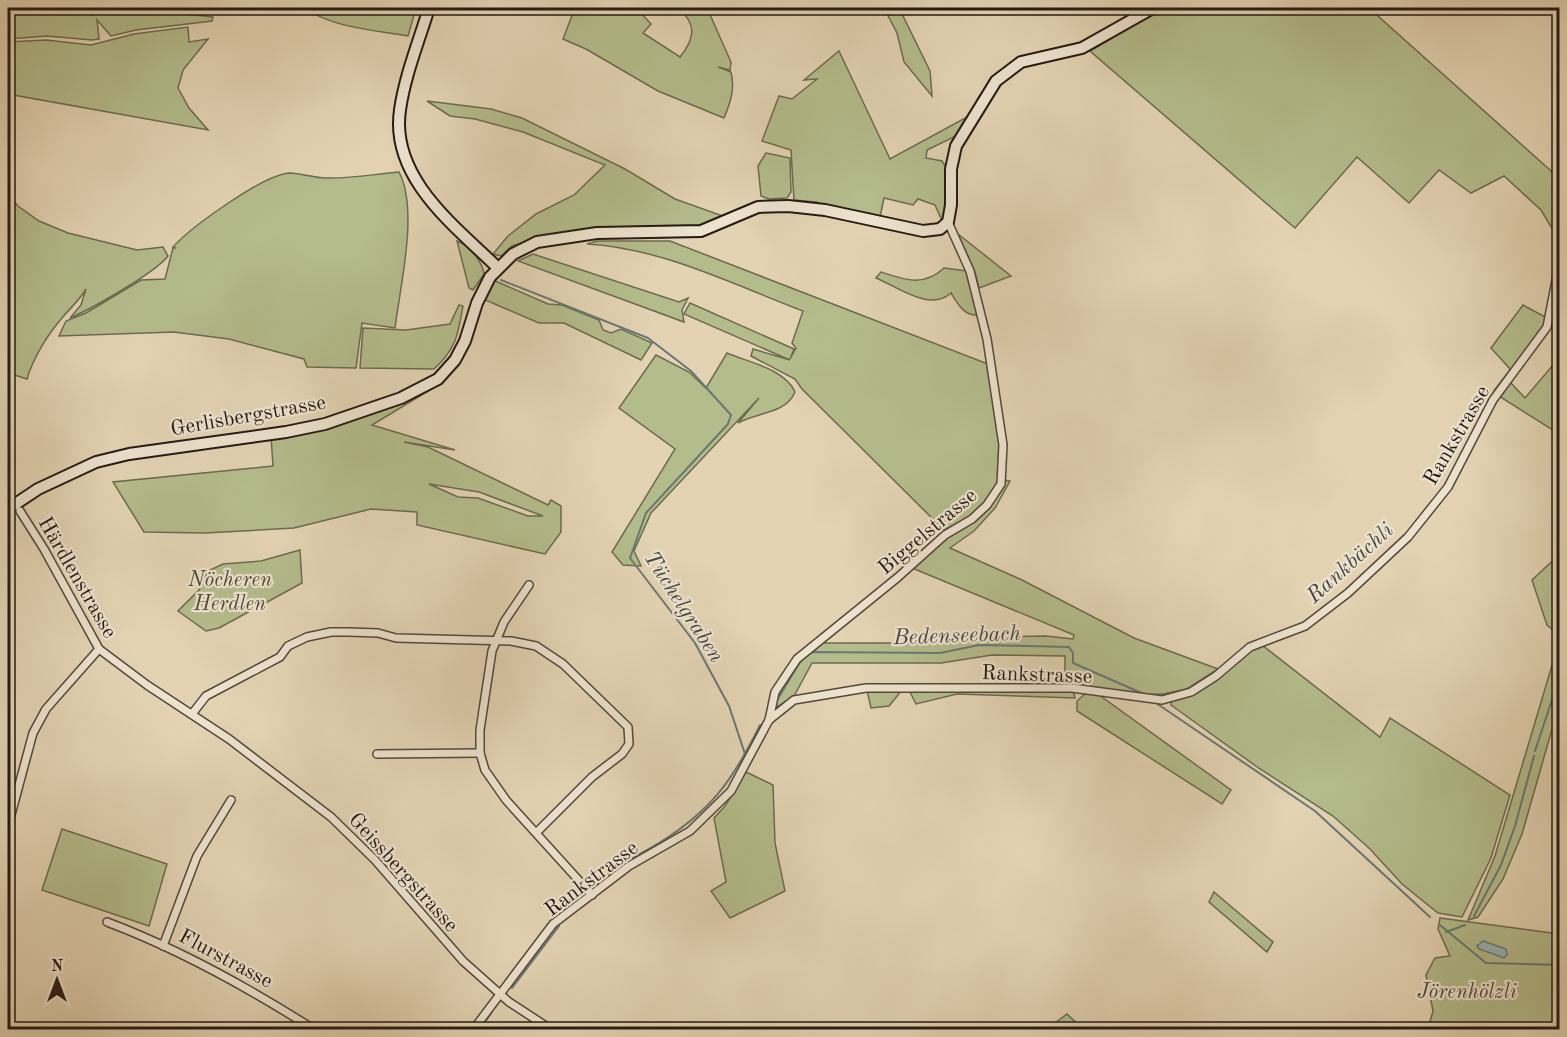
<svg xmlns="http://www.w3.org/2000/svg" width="1567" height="1037" viewBox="0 0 1567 1037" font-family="'Old Standard TT',serif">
	<rect width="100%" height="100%" fill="#e3d3b3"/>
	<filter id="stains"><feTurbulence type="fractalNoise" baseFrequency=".00333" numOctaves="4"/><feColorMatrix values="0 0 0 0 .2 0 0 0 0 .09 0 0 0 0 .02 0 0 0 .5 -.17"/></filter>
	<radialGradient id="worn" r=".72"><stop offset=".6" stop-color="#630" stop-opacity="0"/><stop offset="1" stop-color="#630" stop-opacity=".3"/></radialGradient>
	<g fill="#b4bc8c" stroke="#6c6b50" stroke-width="1.5" fill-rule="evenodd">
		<path d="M 8,8 L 84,8 L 92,16 L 86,8 L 149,8 L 149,10 L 213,17 L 212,21 L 136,30 L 111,36 L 97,20 L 99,39 L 92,40 L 47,36 L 8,39 Z"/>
		<path d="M 304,8 L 416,8 L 408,36 C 373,30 334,28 304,8 Z"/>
		<path d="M 563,8 L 643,8 L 640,12 L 651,24 L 643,33 L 680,57 C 695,38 697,24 678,8 L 707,8 L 731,62 L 730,70 L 718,67 L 731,72 C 735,89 731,101 724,118 L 658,91 L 586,49 L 563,39 L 573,13 Z"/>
		<path d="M 884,8 L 893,8 L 902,14 L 930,71 L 932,96 L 904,62 L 897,33 Z"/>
		<path d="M 1172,8 L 1369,8 L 1559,178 L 1559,240 L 1541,210 L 1504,176 L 1471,193 L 1439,170 L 1409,203 L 1357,157 L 1295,228 L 1090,51 L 1148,17 Z"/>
		<path d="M 188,27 L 189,42 L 208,39 L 183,70 L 178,88 L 189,108 L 208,130 L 8,94 L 8,42 L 46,40 L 91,45 L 134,34 Z"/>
		<path d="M 839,51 L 890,159 L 967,117 L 958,135 L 927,150 L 926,158 L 942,161 C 955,178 949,205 943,223 L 935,205 L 918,199 L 913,205 L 884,198 L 880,217 L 815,204 L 817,202 L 794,200 L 791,150 L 762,141 L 779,96 L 792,99 L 817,79 L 804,80 Z"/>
		<path d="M 427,101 L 491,109 L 522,118 L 625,169 L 675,199 L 723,216 L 699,228 L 537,238 L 512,246 L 501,256 L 493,254 L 508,236 L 536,214 L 574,195 L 605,165 L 523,132 L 475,119 L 450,116 Z"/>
		<path d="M 766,153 L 790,158 L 791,192 L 787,198 L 769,199 L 761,196 L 758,166 Z"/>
		<path d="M 399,172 C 419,210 400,286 395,328 L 362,323 L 356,368 L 307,367 L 304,359 L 229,339 L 174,332 L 59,336 L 66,321 L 86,313 L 141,280 L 165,279 L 173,248 L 176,248 L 173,247 C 191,227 263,175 289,173 C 301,173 314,178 326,178 C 349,179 375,174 399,172 Z"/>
		<path d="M 8,194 L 18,206 L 39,221 L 68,233 L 137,250 L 163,247 L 168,256 C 155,273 91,309 70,318 L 81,305 L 86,289 C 79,301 71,307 62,318 C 48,334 33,358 27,379 L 8,373 Z"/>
		<path d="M 958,234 L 1011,276 L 979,288 L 975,272 Z"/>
		<path d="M 457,241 C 470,246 482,261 484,274 L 473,290 L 469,288 Z"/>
		<path d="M 598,241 L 670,241 L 988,364 C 995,406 1017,470 983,505 C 973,516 958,523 944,530 L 802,389 L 795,379 L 751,356 L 753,349 L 790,360 L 684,314 L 690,303 L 794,349 L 790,359 L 796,348 L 792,343 L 803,311 C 734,285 662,248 587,244 Z"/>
		<path d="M 533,254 L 679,302 L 688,298 L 682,310 L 684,322 L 518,261 Z"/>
		<path d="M 944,268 L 967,271 L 978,315 C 964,316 958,304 951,293 C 930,312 898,287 876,278 L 881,272 C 905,280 924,287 944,268 Z"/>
		<path d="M 493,280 L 548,304 L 562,305 L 599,320 L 603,330 L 611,333 L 621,329 L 652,343 L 641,360 L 564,323 L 539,323 L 483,299 Z"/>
		<path d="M 459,305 L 463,306 C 458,335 456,349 434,369 L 360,368 L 363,328 L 406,330 L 450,324 Z"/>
		<path d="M 1523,305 L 1547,318 L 1545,326 L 1511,370 L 1491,348 Z"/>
		<path d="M 727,353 C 748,362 785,369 795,392 C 786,414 757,412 738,423 L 759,398 L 651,513 L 634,551 L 641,566 L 623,565 L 612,552 L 675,449 L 619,408 L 656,355 L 689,372 L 706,388 Z"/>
		<path d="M 1559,358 L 1559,434 L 1499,396 L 1509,381 L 1525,398 Z"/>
		<path d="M 428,391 L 372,425 L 455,450 L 404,442 L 428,447 L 548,505 L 551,500 L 561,506 L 561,532 L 545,554 L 417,525 L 417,512 L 371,509 L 294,528 L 205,533 L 144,532 L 113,482 L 273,466 L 271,436 L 401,401 ZM 429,484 L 479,492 L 543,516 L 528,516 L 478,498 L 458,497 Z"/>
		<path d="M 1004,480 L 1010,481 L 995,508 L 974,531 L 950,548 L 1020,579 L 1134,638 L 1218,669 L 1187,689 L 1163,694 L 1131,695 L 1065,684 L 1065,656 L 992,655 L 941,663 L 812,663 L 794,696 L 774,709 C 781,682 798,662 819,643 L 921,643 L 970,637 L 1046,636 L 1073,639 L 1074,635 L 912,568 L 946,537 L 989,508 Z"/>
		<path d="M 300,550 L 302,583 L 219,628 L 206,631 L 178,611 L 199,590 L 208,571 L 223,564 L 261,561 Z"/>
		<path d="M 1559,555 L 1559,635 L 1547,625 L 1532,580 Z"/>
		<path d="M 1559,642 L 1559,705 L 1522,834 L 1503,879 L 1478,917 L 1468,920 L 1495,856 Z"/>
		<path d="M 1262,645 L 1380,737 L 1390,718 L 1510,795 L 1491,858 L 1462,917 L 1438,913 L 1402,884 L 1370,849 L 1333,816 L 1260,769 L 1171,705 L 1172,699 L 1192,694 L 1251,649 Z"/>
		<path d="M 867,690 L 902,690 L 889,706 L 871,708 Z"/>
		<path d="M 909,690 L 1073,690 L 1075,698 L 957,694 L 916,704 Z"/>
		<path d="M 1086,693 L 1099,695 L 1231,790 L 1222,804 L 1077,711 L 1077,701 Z"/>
		<path d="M 746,772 L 773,785 L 775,843 L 785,891 L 730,918 L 711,891 L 726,882 L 714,818 L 725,806 Z"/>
		<path d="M 62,829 L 167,864 L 149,926 L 42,890 Z"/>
		<path d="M 1214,892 L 1273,942 L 1267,952 L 1209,902 Z"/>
		<path d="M 1440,918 L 1559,934 L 1559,1029 L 1428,1029 L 1433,1011 L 1426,975 L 1435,958 L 1450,956 L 1438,929 Z"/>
		<path d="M 1067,1014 L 1083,1029 L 1047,1029 Z"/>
	</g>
	<path fill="#97b6b5" stroke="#697875" stroke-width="1.5" d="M 1483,941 L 1506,949 L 1507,955 L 1504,958 L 1479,949 L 1477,946 Z"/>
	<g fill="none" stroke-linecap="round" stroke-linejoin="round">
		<g stroke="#697875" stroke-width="2">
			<path d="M 501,280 L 648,338 L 691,371 L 731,415 L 728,424 L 646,513 L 630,558 L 695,643 L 729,706 L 745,754"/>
			<path d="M 1494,391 L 1510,370"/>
			<path d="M 1476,426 L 1484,409"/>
			<path d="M 1385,554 L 1411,529"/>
			<path d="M 1260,640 L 1275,634"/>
			<path d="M 1154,695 L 1176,693"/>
			<path d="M 776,702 L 800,662 L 810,652 L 940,653 L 979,645 L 1069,647 L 1073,653 L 1073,663 L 1146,695"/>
			<path d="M 1156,703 L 1315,811 L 1430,917"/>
			<path d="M 1535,751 L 1560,676"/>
			<path d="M 600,880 C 618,865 639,855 659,843 C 711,811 733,780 760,725"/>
			<path d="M 1474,916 L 1501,865 L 1515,826 L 1534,756"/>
			<path d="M 1440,925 L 1486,963 L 1560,965"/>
			<path d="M 1446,932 L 1465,925"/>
			<path d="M 512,988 L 559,926"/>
			<path d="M 479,1030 L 492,1012"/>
		</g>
		<g stroke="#54483c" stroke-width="10">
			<g id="street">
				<path d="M 20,511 L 44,549 L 99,649 L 147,685 L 229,739 L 331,817 L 375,860 L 463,961 L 509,1002 L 552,1030"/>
				<path d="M 529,585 L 504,622 L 492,651 L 480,730 L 480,753 L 485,770 L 506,800 L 592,895"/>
				<path d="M 192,714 L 206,696 L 280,657 L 288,646 L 307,637 L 331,632 L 349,632 L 378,633 L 396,638 L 511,641 L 536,646 L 563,664 L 628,727 L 629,744 L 622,754 L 592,777 L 537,832"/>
				<path d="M 769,720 L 775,692 L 797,659 L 897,578 L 945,535 L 972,519 L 987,505 L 1001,484 L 1003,445 L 987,339 L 970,271 L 948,222"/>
				<path d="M 377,754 L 480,753"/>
				<path d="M 8,826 L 33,733 L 46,709 L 99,649"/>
				<path d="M 107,922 C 179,949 249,988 315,1030"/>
				<path d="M 163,946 L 197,856 L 231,800"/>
				<path d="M 473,1030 L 553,924 L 629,866 L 690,831 L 731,791 L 769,720 L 794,700 L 866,688 L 1072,688 L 1162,700 L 1191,692 L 1216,676 L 1250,647 L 1305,626 L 1348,593 L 1408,537 L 1448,487 L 1493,400 L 1547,327 L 1560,260"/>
			</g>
		</g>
		<g stroke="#251a14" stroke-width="14">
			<g id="secondary">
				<path d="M 429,8 C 419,41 405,75 400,110 C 390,178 455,226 498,268"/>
				<path d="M 8,509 L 38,489 L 96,462 L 129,454 L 286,432 L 325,424 L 401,398 L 438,379 L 455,360 L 465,341 L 477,303 L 490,277 L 513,254 L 537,242 L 597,233 L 701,231 L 758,207 L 788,206 L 825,210 L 923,231 L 940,229 L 948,222 L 951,205 L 951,169 L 956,146 L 996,81 L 1021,62 L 1082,48 L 1153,8"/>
			</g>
		</g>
		<use href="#street" stroke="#ede2ce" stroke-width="7"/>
		<use href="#secondary" stroke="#ede2ce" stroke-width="10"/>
	</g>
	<g text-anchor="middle" stroke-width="4.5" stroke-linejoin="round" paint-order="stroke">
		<g font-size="21" fill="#251a14" stroke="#ede2ce">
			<text transform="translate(248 415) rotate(-10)" y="7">Gerlisbergstrasse</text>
			<text transform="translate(1456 435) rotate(-60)" y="7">Rankstrasse</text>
			<text transform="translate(927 531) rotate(-40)" y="7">Biggelstrasse</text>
			<text transform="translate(78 577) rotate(60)" y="7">Härdlenstrasse</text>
			<text transform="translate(1037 674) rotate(2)" y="7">Rankstrasse</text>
			<text transform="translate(404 872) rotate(48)" y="7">Geissbergstrasse</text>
			<text transform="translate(591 878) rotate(-37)" y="7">Rankstrasse</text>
			<text transform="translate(226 958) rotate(28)" y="7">Flurstrasse</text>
		</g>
		<g font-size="21" font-style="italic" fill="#504b38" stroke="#ede2ce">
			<text x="230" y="586">Nöcheren<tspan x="230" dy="24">Herdlen</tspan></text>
			<text x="1467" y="998">Jörenhölzli</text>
		</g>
		<g font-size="22" font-style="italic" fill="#474944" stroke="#ede2ce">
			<text transform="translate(1349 562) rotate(-42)" y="8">Rankbächli</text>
			<text transform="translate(685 606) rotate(57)" y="8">Tüchelgraben</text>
			<text transform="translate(957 634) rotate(-2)" y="8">Bedenseebach</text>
		</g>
	</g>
	<rect width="1567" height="1037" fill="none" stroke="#e3d3b3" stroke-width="30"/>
	<rect x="9" y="9" width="1549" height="1019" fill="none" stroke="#251a14" stroke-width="3"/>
	<rect x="15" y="15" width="1537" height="1007" fill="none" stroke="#251a14" stroke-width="1.5"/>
	<g transform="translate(57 980)" stroke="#ede2ce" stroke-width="4.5" paint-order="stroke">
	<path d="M0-4.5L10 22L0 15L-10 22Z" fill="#251a14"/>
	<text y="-9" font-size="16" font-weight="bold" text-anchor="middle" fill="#251a14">N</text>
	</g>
	<rect width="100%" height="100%" filter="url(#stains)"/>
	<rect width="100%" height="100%" fill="url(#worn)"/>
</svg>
